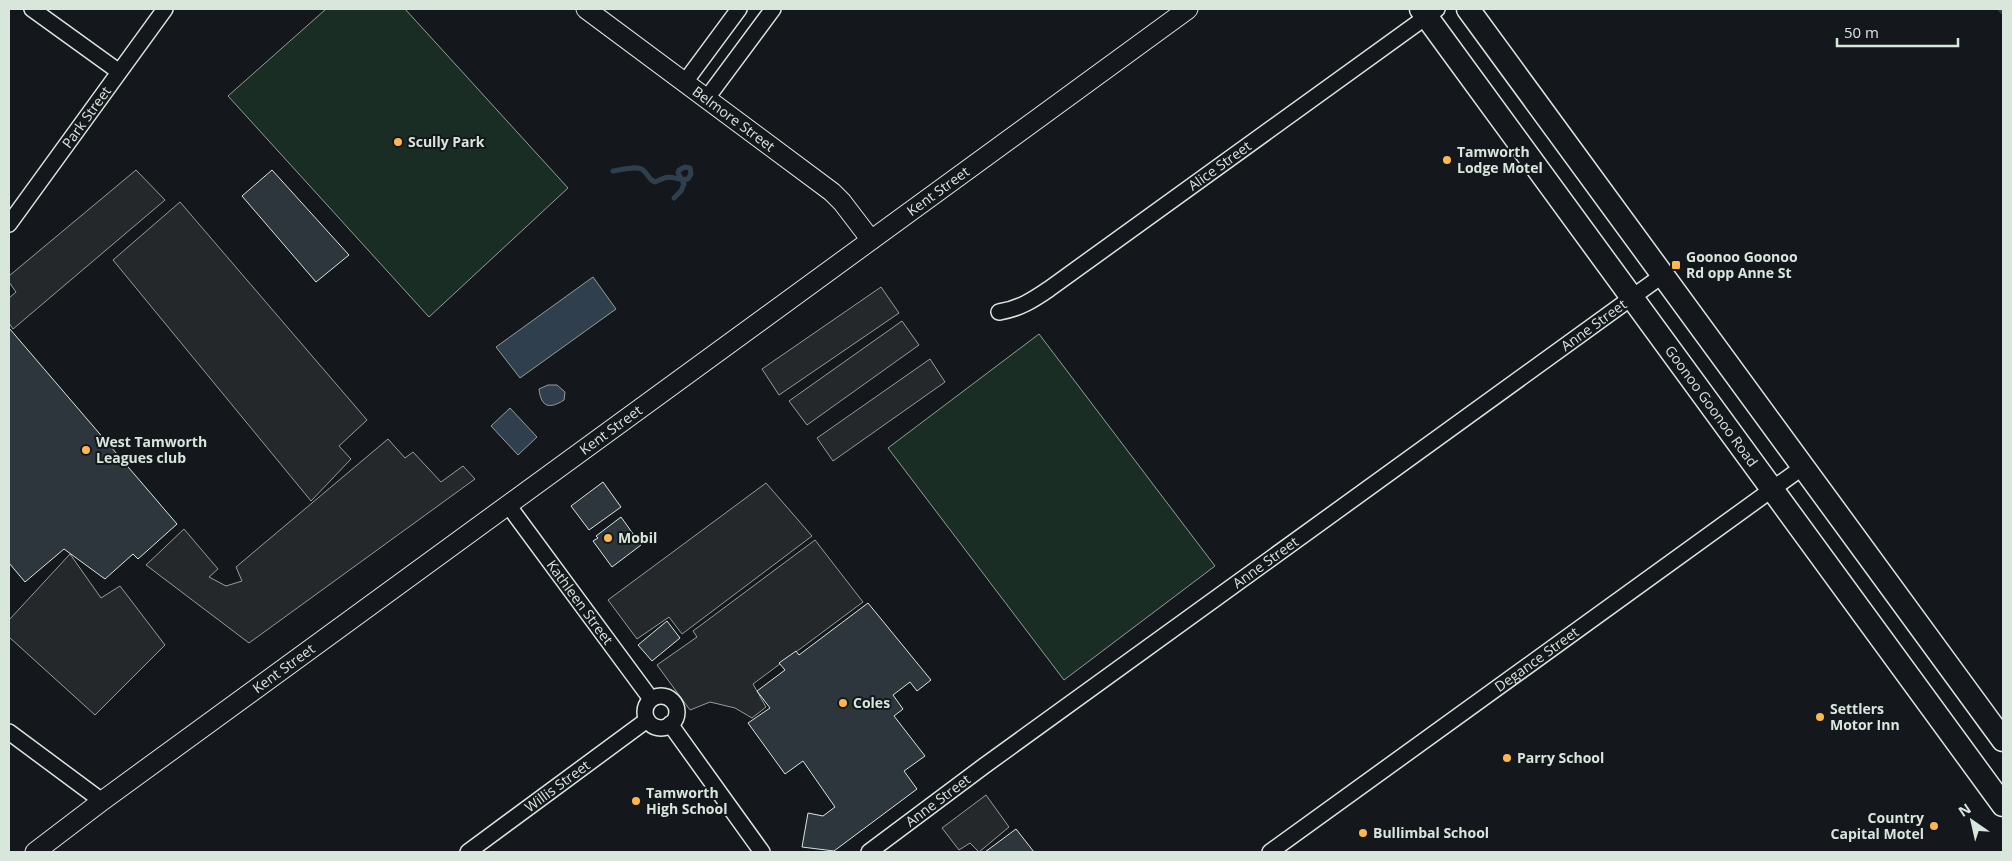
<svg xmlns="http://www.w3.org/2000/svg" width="2012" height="861" viewBox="0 0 2012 861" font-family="'Open Sans',sans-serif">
	<rect width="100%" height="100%" fill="#14181c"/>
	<g fill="#1a2d24" stroke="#939e99">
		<path d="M 326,9 L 405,9 L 568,188 L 429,317 L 228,96 Z"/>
		<path d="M 1039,334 L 1215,566 L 1064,680 L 888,448 Z"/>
	</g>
	<g fill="#24282b" stroke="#939e99">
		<path d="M 136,170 L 165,200 L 13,329 L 9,323 L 9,298 L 16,292 L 9,282 L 9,276 Z"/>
		<path d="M 180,202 L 367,420 L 339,446 L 351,459 L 311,501 L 113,260 Z"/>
		<path d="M 881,287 L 899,313 L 779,395 L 762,369 Z"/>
		<path d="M 902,321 L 919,345 L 807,425 L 789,401 Z"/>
		<path d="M 930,359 L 945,382 L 833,461 L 817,438 Z"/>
		<path d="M 388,439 L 405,458 L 413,452 L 441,482 L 463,466 L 475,479 L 249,643 L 146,565 L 184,529 L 218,569 L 209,577 L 226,586 L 242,581 L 236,567 Z"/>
		<path d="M 766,483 L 812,536 L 682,634 L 669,617 L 637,639 L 608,600 Z"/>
		<path d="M 815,540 L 863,602 L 753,684 L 766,707 L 752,718 L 735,708 L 710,702 L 690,710 L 657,665 L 697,637 L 693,631 Z"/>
		<path d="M 70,554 L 101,598 L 120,586 L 165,645 L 95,715 L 9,637 L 9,620 Z"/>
		<path d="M 986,795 L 1009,827 L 979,852 L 970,843 L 959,850 L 942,828 Z"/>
	</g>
	<g fill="#2f3f4d" stroke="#939e99">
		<path d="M 593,277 L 616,309 L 520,378 L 496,347 Z"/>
		<path d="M 548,385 L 557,385 L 565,392 L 564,400 C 550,409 541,408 539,389 Z"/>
		<path d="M 510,408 L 537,437 L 518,455 L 491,426 Z"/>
	</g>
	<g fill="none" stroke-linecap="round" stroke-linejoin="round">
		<g stroke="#2f3f4d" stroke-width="5">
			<path d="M 2000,9 L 2003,12"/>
			<path d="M 613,171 C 620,170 637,165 643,170 C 648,174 649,180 655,182 C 676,172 671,181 688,179 L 691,174 L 690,168 L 685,167 L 679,170 L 678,173 L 684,184 L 681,191 L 674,198"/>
		</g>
	</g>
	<g fill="#2c363c" stroke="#d8e6dc">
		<path d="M 272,170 L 349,255 L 316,282 L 242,196 Z"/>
		<path d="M 9,328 L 177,524 L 138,559 L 133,554 L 105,579 L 64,549 L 25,582 L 9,563 Z"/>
		<path d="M 603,482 L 621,507 L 589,530 L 571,506 Z"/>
		<path d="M 621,517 L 641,545 L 612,567 L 593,541 L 598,538 L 596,536 Z"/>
		<path d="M 868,603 L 931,680 L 917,691 L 910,682 L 893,695 L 903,709 L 894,716 L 925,756 L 904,771 L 917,789 L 834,851 L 802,847 L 808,813 L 823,816 L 835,807 L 803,761 L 785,774 L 748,723 L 770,708 L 757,691 L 785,670 L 779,663 L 796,651 L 799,655 Z"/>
		<path d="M 667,621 L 680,638 L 652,661 L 638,645 Z"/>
		<path d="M 1016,829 L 1034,852 L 985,852 Z"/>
	</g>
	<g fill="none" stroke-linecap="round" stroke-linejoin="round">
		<g stroke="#d8e6dc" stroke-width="18">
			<g id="minor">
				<path d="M 32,9 L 118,71"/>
				<path d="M 685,82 L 739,9"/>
				<path d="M 707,98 L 773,9"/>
				<path id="s1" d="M 9,224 L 165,9"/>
				<path id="s2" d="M 999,312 C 1019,309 1033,300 1049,289 L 1437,9"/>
				<path id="s3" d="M 508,505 L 651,699"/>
				<circle cx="661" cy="712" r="16"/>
				<path d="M 670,724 L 762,852"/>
				<path d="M 9,732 L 102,801"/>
				<path id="s4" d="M 468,852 L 647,720"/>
				<path id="s5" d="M 869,852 L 984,766 L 1663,275"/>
				<path id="s6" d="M 1270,852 L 1803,467"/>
			</g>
		</g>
		<g stroke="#d8e6dc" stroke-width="21">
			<g id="tertiary">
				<path id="s7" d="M 586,9 L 832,192 L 842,202 L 871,240"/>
				<path id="s8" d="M 35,852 L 102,801 L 1188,9"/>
			</g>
		</g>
		<g stroke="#d8e6dc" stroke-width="25">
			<g id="primary">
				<path id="s9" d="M 1421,9 L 2003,805"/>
				<path d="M 1468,9 L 2003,740"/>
			</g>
		</g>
		<use href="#minor" stroke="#14181c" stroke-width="15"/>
		<use href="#tertiary" stroke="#14181c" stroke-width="19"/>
		<use href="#primary" stroke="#14181c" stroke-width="22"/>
	</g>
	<g fill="#ffb74d" stroke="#14181c" stroke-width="2">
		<circle cx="398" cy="142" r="5"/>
		<circle cx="1447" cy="160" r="5"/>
		<rect x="1671" y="260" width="10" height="10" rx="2.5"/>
		<circle cx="86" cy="450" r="5"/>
		<circle cx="608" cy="538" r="5"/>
		<circle cx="843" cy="703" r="5"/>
		<circle cx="1820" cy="717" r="5"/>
		<circle cx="1507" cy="758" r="5"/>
		<circle cx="636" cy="801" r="5"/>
		<circle cx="1934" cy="826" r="5"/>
		<circle cx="1363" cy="833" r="5"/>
	</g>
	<g text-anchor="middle" stroke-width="4" stroke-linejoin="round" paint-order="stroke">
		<g font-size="14" fill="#d8e6dc" stroke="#14181c">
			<text dy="5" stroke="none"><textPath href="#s1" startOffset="132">Park Street</textPath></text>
			<text dy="5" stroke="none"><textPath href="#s7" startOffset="184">Belmore Street</textPath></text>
			<text dy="5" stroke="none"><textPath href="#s2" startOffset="266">Alice Street</textPath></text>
			<text dy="5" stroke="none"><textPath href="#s8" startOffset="1119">Kent Street</textPath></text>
			<text dy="5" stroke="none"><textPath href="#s5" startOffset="896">Anne Street</textPath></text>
			<text dy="5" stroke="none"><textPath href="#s9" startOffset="492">Goonoo Goonoo Road</textPath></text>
			<text dy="5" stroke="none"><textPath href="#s8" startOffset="714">Kent Street</textPath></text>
			<text dy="5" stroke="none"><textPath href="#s5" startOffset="491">Anne Street</textPath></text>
			<text dy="5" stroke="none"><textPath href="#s3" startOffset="121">Kathleen Street</textPath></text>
			<text dy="5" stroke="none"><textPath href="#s6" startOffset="329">Degance Street</textPath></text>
			<text dy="5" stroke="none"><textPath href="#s8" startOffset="309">Kent Street</textPath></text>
			<text dy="5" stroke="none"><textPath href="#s4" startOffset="111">Willis Street</textPath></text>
			<text dy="5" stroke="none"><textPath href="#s5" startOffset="86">Anne Street</textPath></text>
		</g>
		<g font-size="14" font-weight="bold" fill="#d8e6dc" stroke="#14181c" text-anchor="start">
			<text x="408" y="147">Scully Park</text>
			<text x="1457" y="157">Tamworth<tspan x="1457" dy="16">Lodge Motel</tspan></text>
			<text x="1686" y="262">Goonoo Goonoo<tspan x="1686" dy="16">Rd opp Anne St</tspan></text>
			<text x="96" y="447">West Tamworth<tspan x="96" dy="16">Leagues club</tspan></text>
			<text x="618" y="543">Mobil</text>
			<text x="853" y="708">Coles</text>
			<text x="1830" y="714">Settlers<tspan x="1830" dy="16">Motor Inn</tspan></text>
			<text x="1517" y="763">Parry School</text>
			<text x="646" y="798">Tamworth<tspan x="646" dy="16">High School</tspan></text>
			<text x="1924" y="823" text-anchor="end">Country<tspan x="1924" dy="16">Capital Motel</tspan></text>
			<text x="1373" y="838">Bullimbal School</text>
		</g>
	</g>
	<rect width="2012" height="861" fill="none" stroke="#d8e6dc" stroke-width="20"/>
	<g transform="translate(1972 821) rotate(326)" stroke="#14181c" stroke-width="4" paint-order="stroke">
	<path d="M0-4L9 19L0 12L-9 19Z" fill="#d8e6dc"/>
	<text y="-8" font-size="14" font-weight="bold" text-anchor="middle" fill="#d8e6dc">N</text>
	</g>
	<path d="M1837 38v8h121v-8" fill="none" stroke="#d8e6dc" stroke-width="2.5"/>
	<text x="1844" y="38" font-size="15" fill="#d8e6dc" stroke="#14181c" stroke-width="4" paint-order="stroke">50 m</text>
</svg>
